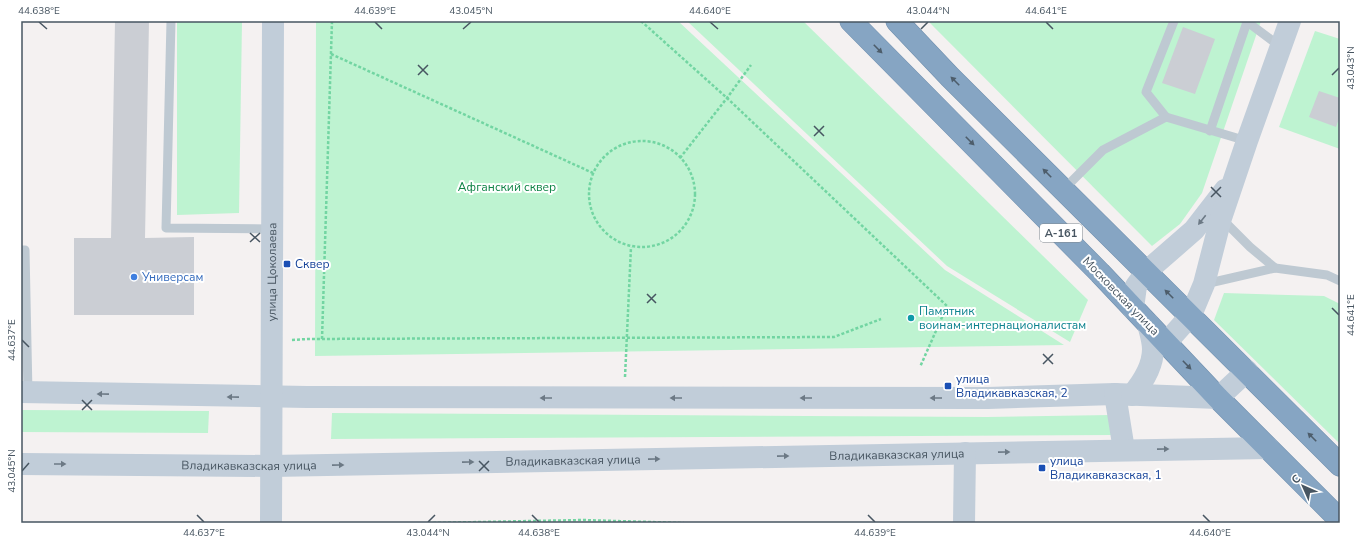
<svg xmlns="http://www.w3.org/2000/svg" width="1361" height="544" viewBox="0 0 1361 544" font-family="'Nunito Sans',sans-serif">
	<rect width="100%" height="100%" fill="#f4f1f1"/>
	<g fill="#bef3d1">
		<path d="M 177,21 L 242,21 L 239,213 L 177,215 Z"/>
		<path d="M 316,21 L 678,21 L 945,270 L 1064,345 L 315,356 Z"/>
		<path d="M 687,21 L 803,21 L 1088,300 L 1070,342 L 947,266 Z"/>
		<path d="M 928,21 L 1261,21 L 1202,193 L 1180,224 L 1152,246 Z"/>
		<path d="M 1315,31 L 1340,39 L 1340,149 L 1279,127 Z"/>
		<path d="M 1224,293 L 1324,296 L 1340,304 L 1340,444 L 1214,320 Z"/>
		<path d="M 21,410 L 209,411 L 208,433 L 21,432 Z"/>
		<path d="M 332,413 L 987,417 L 1110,415 L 1112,435 L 331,439 Z"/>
	</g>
	<g fill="#cbced4">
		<path d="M 115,21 L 149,21 L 145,238 L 194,237 L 194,315 L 74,315 L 74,238 L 111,238 Z"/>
		<path d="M 1183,27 L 1215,39 L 1195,94 L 1162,83 Z"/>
		<path d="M 1319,91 L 1340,98 L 1340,116 L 1336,127 L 1309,117 Z"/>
	</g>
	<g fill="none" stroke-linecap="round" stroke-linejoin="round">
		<g stroke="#7190af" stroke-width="23">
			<g id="highway">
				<path d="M 851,21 L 1100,273 L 1218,398 L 1340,520"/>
				<path d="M 897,21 L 950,77 L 1340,465"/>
			</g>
		</g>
		<g stroke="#72d5a2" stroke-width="2.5" stroke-dasharray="3 2" stroke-linecap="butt">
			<path d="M 641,21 L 727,98 L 947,306 L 920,367"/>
			<path d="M 331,54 L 593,173"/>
			<circle cx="642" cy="194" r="53"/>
			<path d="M 680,158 L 727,98 L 751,65"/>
			<path d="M 322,339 L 332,21"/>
			<path d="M 292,340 L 307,339 L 834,337 L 881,319"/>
			<path d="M 625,377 L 631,247"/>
			<path d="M 428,523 L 583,520 L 684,523"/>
		</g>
		<g stroke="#bec9d2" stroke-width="9">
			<path d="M 171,21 L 166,228 L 272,229"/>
			<path d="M 1174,21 L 1146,92 L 1166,117 L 1247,141"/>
			<path d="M 1246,21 L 1281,47"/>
			<path d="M 1210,131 L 1247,22"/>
			<path d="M 1063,190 L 1103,150 L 1166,117"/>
			<path d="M 1222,219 L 1250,247 L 1275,268"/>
			<path d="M 21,250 L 25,250 L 28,393"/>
			<path d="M 1205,284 L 1275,268 L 1327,275 L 1340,281"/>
		</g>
		<g stroke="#c1cdd9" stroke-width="22">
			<path d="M 1133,308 L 1136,286 L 1147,271 L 1194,230 L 1225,190"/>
			<path d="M 1166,343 L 1191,315 L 1204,284 L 1221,218 L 1247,141 L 1290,21"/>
			<path d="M 21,392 L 307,397 L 988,398 L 1115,394 L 1218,398 L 1247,371"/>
			<path d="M 1115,394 L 1124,450"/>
			<path d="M 1132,395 C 1143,382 1153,367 1153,349 C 1153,341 1150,332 1148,324"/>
			<path id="s1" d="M 21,464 L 271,466 L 1268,448"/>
			<path id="s2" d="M 271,523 L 273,21"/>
			<path d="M 964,523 L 965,453"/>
		</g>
		<use href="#highway" stroke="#86a5c3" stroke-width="22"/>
	</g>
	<defs><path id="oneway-solid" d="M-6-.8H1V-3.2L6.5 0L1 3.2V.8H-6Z"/></defs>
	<g fill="#4d5d6b">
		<use href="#oneway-solid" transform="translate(878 49) rotate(45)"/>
		<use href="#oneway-solid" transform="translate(955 81) rotate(-135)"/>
		<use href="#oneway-solid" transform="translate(970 141) rotate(45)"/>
		<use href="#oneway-solid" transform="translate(1047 173) rotate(-135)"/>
		<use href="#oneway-solid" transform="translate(1169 294) rotate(-135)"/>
		<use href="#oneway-solid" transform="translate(1187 365) rotate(46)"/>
		<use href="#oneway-solid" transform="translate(1312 437) rotate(-135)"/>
	</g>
	<g fill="#6c7985">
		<use href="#oneway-solid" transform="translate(1202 220) rotate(128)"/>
		<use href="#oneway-solid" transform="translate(103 394) rotate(-179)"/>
		<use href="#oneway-solid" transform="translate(233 397) rotate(-179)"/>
		<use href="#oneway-solid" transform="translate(546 398) rotate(-180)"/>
		<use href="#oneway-solid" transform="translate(676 398) rotate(-180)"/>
		<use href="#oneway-solid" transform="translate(806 398) rotate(-180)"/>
		<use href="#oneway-solid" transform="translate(936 398) rotate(-180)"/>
		<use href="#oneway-solid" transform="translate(1163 449) rotate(-1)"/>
		<use href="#oneway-solid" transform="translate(1004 452) rotate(-1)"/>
		<use href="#oneway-solid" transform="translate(783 456) rotate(-1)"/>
		<use href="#oneway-solid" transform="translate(654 459) rotate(-1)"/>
		<use href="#oneway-solid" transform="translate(468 462) rotate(-1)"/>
		<use href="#oneway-solid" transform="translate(60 464)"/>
		<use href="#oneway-solid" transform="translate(338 465) rotate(-1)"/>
	</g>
	<path fill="none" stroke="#475561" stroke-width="1.5" d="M 39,22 L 47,29M 375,22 L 382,29M 710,22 L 718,29M 1046,22 L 1053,29M 463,29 L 471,22M 921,29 L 928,22M 418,65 L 428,75M 418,75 L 428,65M 1332,75 L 1339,68M 814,126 L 824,136M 814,136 L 824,126M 1211,187 L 1221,197M 1211,197 L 1221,187M 250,233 L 260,242M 250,242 L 260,233M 647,294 L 656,303M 647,303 L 656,294M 1332,308 L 1339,315M 22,340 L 29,347M 1043,354 L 1053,364M 1043,364 L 1053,354M 82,400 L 92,410M 82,410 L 92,400M 479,461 L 489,471M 22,471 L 29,463M 479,471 L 489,461M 197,515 L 204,522M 532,515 L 539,522M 868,515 L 875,522M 1203,515 L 1210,522M 428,522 L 435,515"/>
	<g fill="#1a4fb4" stroke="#fff" stroke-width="1.5">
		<rect x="283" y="260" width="8" height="8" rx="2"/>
		<rect x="944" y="382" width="8" height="8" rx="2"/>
		<rect x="1038" y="464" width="8" height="8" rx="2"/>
	</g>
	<circle fill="#3f7fe0" stroke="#fff" stroke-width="1.5" cx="134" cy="277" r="4"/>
	<circle fill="#0f9aa8" stroke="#fff" stroke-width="1.5" cx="911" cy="318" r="4"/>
	<g text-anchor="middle" stroke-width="4" stroke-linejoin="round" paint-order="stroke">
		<rect fill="#fff" stroke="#7e8890" stroke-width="1" x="1040" y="224" width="42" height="18" rx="3"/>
		<g font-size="11" font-weight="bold" fill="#475561">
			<text x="1061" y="237">А-161</text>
		</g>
		<g font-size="12" fill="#108447" stroke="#fff">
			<text x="507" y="191">Афганский сквер</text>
		</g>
		<g font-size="12" fill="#164399" stroke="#fff" text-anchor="start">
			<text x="295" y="268">Сквер</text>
			<text x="956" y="383">улица<tspan x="956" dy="14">Владикавказская, 2</tspan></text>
			<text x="1050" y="465">улица<tspan x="1050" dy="14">Владикавказская, 1</tspan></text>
		</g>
		<g font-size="12" fill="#475561" stroke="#fff">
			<text dy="4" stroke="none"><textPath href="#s2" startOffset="251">улица Цоколаева</textPath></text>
			<text transform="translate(1121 296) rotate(46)" y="4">Московская улица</text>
			<text dy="4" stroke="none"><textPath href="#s1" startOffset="876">Владикавказская улица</textPath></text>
			<text dy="4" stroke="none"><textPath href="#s1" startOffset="552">Владикавказская улица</textPath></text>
			<text dy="4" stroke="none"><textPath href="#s1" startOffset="228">Владикавказская улица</textPath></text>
		</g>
		<g font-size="12" fill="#366cbe" stroke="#fff" text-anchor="start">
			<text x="142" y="281">Универсам</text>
		</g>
		<g font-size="12" fill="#0d838f" stroke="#fff" text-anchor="start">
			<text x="919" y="315">Памятник<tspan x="919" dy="14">воинам-интернационалистам</tspan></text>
		</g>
	</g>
	<rect width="1361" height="544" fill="none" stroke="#ffffff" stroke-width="44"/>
	<g transform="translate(1303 486) rotate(315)" stroke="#ffffff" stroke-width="3" paint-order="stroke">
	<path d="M0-3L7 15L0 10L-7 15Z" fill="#475561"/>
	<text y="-6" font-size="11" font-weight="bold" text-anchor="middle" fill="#475561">С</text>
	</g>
	<rect x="22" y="22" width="1317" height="500" fill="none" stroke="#475561" stroke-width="1.5"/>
	<g font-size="10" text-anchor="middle" fill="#475561">
		<text x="39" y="14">44.638°E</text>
		<text x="375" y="14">44.639°E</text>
		<text x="471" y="14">43.045°N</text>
		<text x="710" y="14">44.640°E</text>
		<text x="928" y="14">43.044°N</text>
		<text x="1046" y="14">44.641°E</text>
		<text transform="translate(1350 68) rotate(-90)" y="4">43.043°N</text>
		<text transform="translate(1350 315) rotate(-90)" y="4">44.641°E</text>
		<text transform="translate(11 340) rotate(-90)" y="4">44.637°E</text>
		<text transform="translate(11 471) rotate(-90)" y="4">43.045°N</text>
		<text x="204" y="536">44.637°E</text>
		<text x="428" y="536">43.044°N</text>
		<text x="539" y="536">44.638°E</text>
		<text x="875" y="536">44.639°E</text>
		<text x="1210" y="536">44.640°E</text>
	</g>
</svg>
